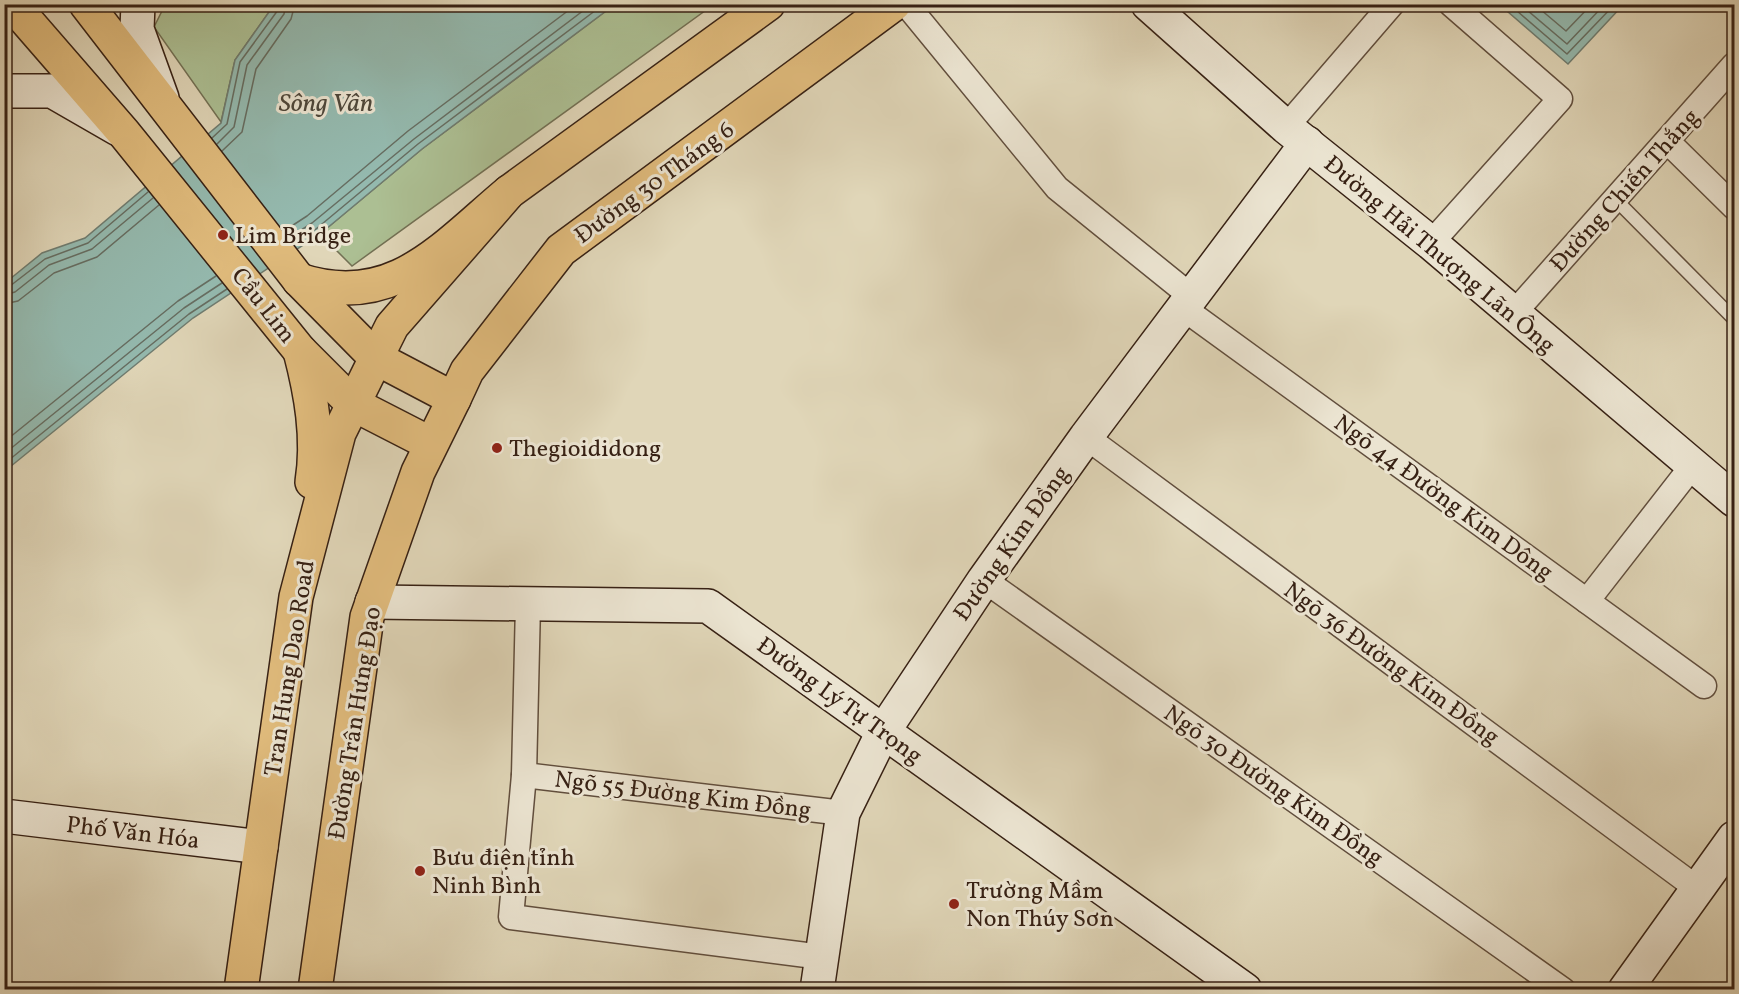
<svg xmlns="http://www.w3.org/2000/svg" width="1739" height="994" viewBox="0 0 1739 994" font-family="Vollkorn,serif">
	<rect width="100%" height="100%" fill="#e0d6b8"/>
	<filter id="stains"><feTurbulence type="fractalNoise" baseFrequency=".00333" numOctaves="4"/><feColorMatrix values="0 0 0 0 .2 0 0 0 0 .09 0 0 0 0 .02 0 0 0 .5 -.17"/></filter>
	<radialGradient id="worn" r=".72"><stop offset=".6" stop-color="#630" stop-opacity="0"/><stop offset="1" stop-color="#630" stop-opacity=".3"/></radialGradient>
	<g fill="#acbf93" stroke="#727054" stroke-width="1.5">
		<path d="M 165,5 L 274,5 L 235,60 L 221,122 L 154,27 Z"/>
		<path d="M 614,5 L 713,5 L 352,266 L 320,234 L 422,149 Z"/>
	</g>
	<g fill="#94b9ae" stroke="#6f7c70" stroke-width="1.5">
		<path d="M 274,5 L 614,5 L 422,149 L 320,234 L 193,318 L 5,471 L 5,283 L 42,253 L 85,238 L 221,123 L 235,60 Z"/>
		<path d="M 1500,5 L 1623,5 L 1568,64 Z"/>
	</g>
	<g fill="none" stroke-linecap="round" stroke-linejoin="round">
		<g stroke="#666d61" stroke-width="1.5">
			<path d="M 1509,4 L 1567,54 L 1615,4"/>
			<path d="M 1520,4 L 1567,44 L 1605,4"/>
			<path d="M 1534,4 L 1566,31 L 1592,4"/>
			<path d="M 212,138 L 227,124 L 240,62 L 278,10 L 279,4"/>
			<path d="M 217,144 L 234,127 L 247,65 L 284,14 L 286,4"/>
			<path d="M 222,151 L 242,132 L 256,69 L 291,19 L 295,4"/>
			<path d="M 284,231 L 307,216 L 408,131 L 577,4"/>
			<path d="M 289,238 L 312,223 L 414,139 L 592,4"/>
			<path d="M 294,244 L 316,229 L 418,144 L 604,4"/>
			<path d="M 4,287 L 10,286 L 45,259 L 88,243 L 148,192"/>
			<path d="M 4,295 L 15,292 L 49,265 L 92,249 L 153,198"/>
			<path d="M 4,304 L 18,301 L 54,273 L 97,257 L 159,205"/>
			<path d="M 4,442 L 178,301 L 216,276"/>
			<path d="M 4,454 L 184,308 L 222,283"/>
			<path d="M 4,464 L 189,314 L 227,289"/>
		</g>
		<g stroke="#614e3d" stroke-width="15">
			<path id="lane" d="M 1616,200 L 1734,319"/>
		</g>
		<g stroke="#614e3d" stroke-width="27">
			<g id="street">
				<path d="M 906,4 L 1057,188 L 1192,297"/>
				<path d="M 1286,127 L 1392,4"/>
				<path d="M 1668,142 L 1734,207"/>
				<path d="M 1431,243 L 1560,99 L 1451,4"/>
				<path d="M 1183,308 L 1704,686"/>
				<path d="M 1514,313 L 1734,65"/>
				<path d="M 1086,437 L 1698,889"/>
				<path d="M 984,580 L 1563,990"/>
				<path d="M 1587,601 L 1693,465"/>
				<path d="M 528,604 L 524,775 L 511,917 L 822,957"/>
				<path d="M 524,775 L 843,813"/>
			</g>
		</g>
		<g stroke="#372114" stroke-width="36">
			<g id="secondary">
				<path d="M 138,4 L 137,29 L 162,98"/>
				<path d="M 1148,4 L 1286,127 L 1431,243 L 1734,500"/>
				<path d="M 4,91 L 52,91 L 118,129"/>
				<path d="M 372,602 L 708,606 L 1245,990"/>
				<path d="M 4,816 L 261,847"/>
				<path d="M 817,990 L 843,813 L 883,732 L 984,580 L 1086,437 L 1307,143"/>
				<path d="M 1625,990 L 1734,838"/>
			</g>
		</g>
		<g stroke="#372114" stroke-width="36">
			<g id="primary">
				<path d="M 376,358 L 392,326 L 509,192 L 768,4"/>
				<path d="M 454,399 L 467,371 L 561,250 L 894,4"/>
			</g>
		</g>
		<g stroke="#372114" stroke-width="36">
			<g id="highway">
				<path d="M 12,4 L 124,133 L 300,351 L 353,404 L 431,444"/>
				<path d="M 86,4 L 299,280 L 376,358 L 454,399 L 418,472 L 367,617 L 315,990"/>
				<path d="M 299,280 C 393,311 443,247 509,192"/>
				<path d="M 300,351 C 311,393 319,438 312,482"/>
				<path d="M 241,990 L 296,597 L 339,433 L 376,358"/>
			</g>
		</g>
		<use href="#lane" stroke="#ebe4d1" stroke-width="12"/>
		<use href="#street" stroke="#ebe4d1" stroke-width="24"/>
		<use href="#secondary" stroke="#ebe4d1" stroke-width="33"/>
		<use href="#primary" stroke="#e0bb7c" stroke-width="33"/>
		<use href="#highway" stroke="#e0bb7c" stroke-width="33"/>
	</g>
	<g fill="#8f2418" stroke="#ebe4d1" stroke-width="2">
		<circle cx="223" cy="235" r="6"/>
		<circle cx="497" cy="448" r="6"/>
		<circle cx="420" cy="871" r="6"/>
		<circle cx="954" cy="904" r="6"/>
	</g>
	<g text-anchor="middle" stroke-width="6" stroke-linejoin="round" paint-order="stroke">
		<g font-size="24" fill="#372114" stroke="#ebe4d1">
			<text transform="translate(654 182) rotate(-36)" y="8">Đường 30 Tháng 6</text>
			<text transform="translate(1624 190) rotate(-48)" y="8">Đường Chiến Thắng</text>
			<text transform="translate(1440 254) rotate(40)" y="8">Đường Hải Thượng Lãn Ông</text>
			<text transform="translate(264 305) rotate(52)" y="8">Cầu Lim</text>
			<text transform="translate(1444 497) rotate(36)" y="8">Ngõ 44 Đường Kim Dông</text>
			<text transform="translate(1011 543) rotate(-55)" y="8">Đường Kim Đồng</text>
			<text transform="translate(1392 663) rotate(36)" y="8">Ngõ 36 Đường Kim Đồng</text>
			<text transform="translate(289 668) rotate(-81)" y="8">Tran Hung Dao Road</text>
			<text transform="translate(840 700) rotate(36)" y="8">Đường Lý Tự Trọng</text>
			<text transform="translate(354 723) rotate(-81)" y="8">Đường Trân Hưng Đạo</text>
			<text transform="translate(1274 785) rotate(35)" y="8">Ngõ 30 Đường Kim Đồng</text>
			<text transform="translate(683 794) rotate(7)" y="8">Ngõ 55 Đường Kim Đồng</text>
			<text transform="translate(133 832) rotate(7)" y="8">Phố Văn Hóa</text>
		</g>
		<g font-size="24" fill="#372114" stroke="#ebe4d1" text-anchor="start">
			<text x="235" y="243">Lim Bridge</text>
			<text x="509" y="456">Thegioididong</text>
			<text x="432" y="865">Bưu điện tỉnh<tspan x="432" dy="28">Ninh Bình</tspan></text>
			<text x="966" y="898">Trường Mầm<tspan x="966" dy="28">Non Thúy Sơn</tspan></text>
		</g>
		<g font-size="26" font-style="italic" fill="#4e473a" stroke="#ebe4d1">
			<text x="326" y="111">Sông Vân</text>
		</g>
	</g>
	<rect width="1739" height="994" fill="none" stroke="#e0d6b8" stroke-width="24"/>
	<rect x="6" y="6" width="1727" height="982" fill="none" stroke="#372114" stroke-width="3"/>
	<rect x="12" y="12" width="1715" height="970" fill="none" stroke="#372114" stroke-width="1.5"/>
	<rect width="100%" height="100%" filter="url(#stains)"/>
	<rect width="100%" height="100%" fill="url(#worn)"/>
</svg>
